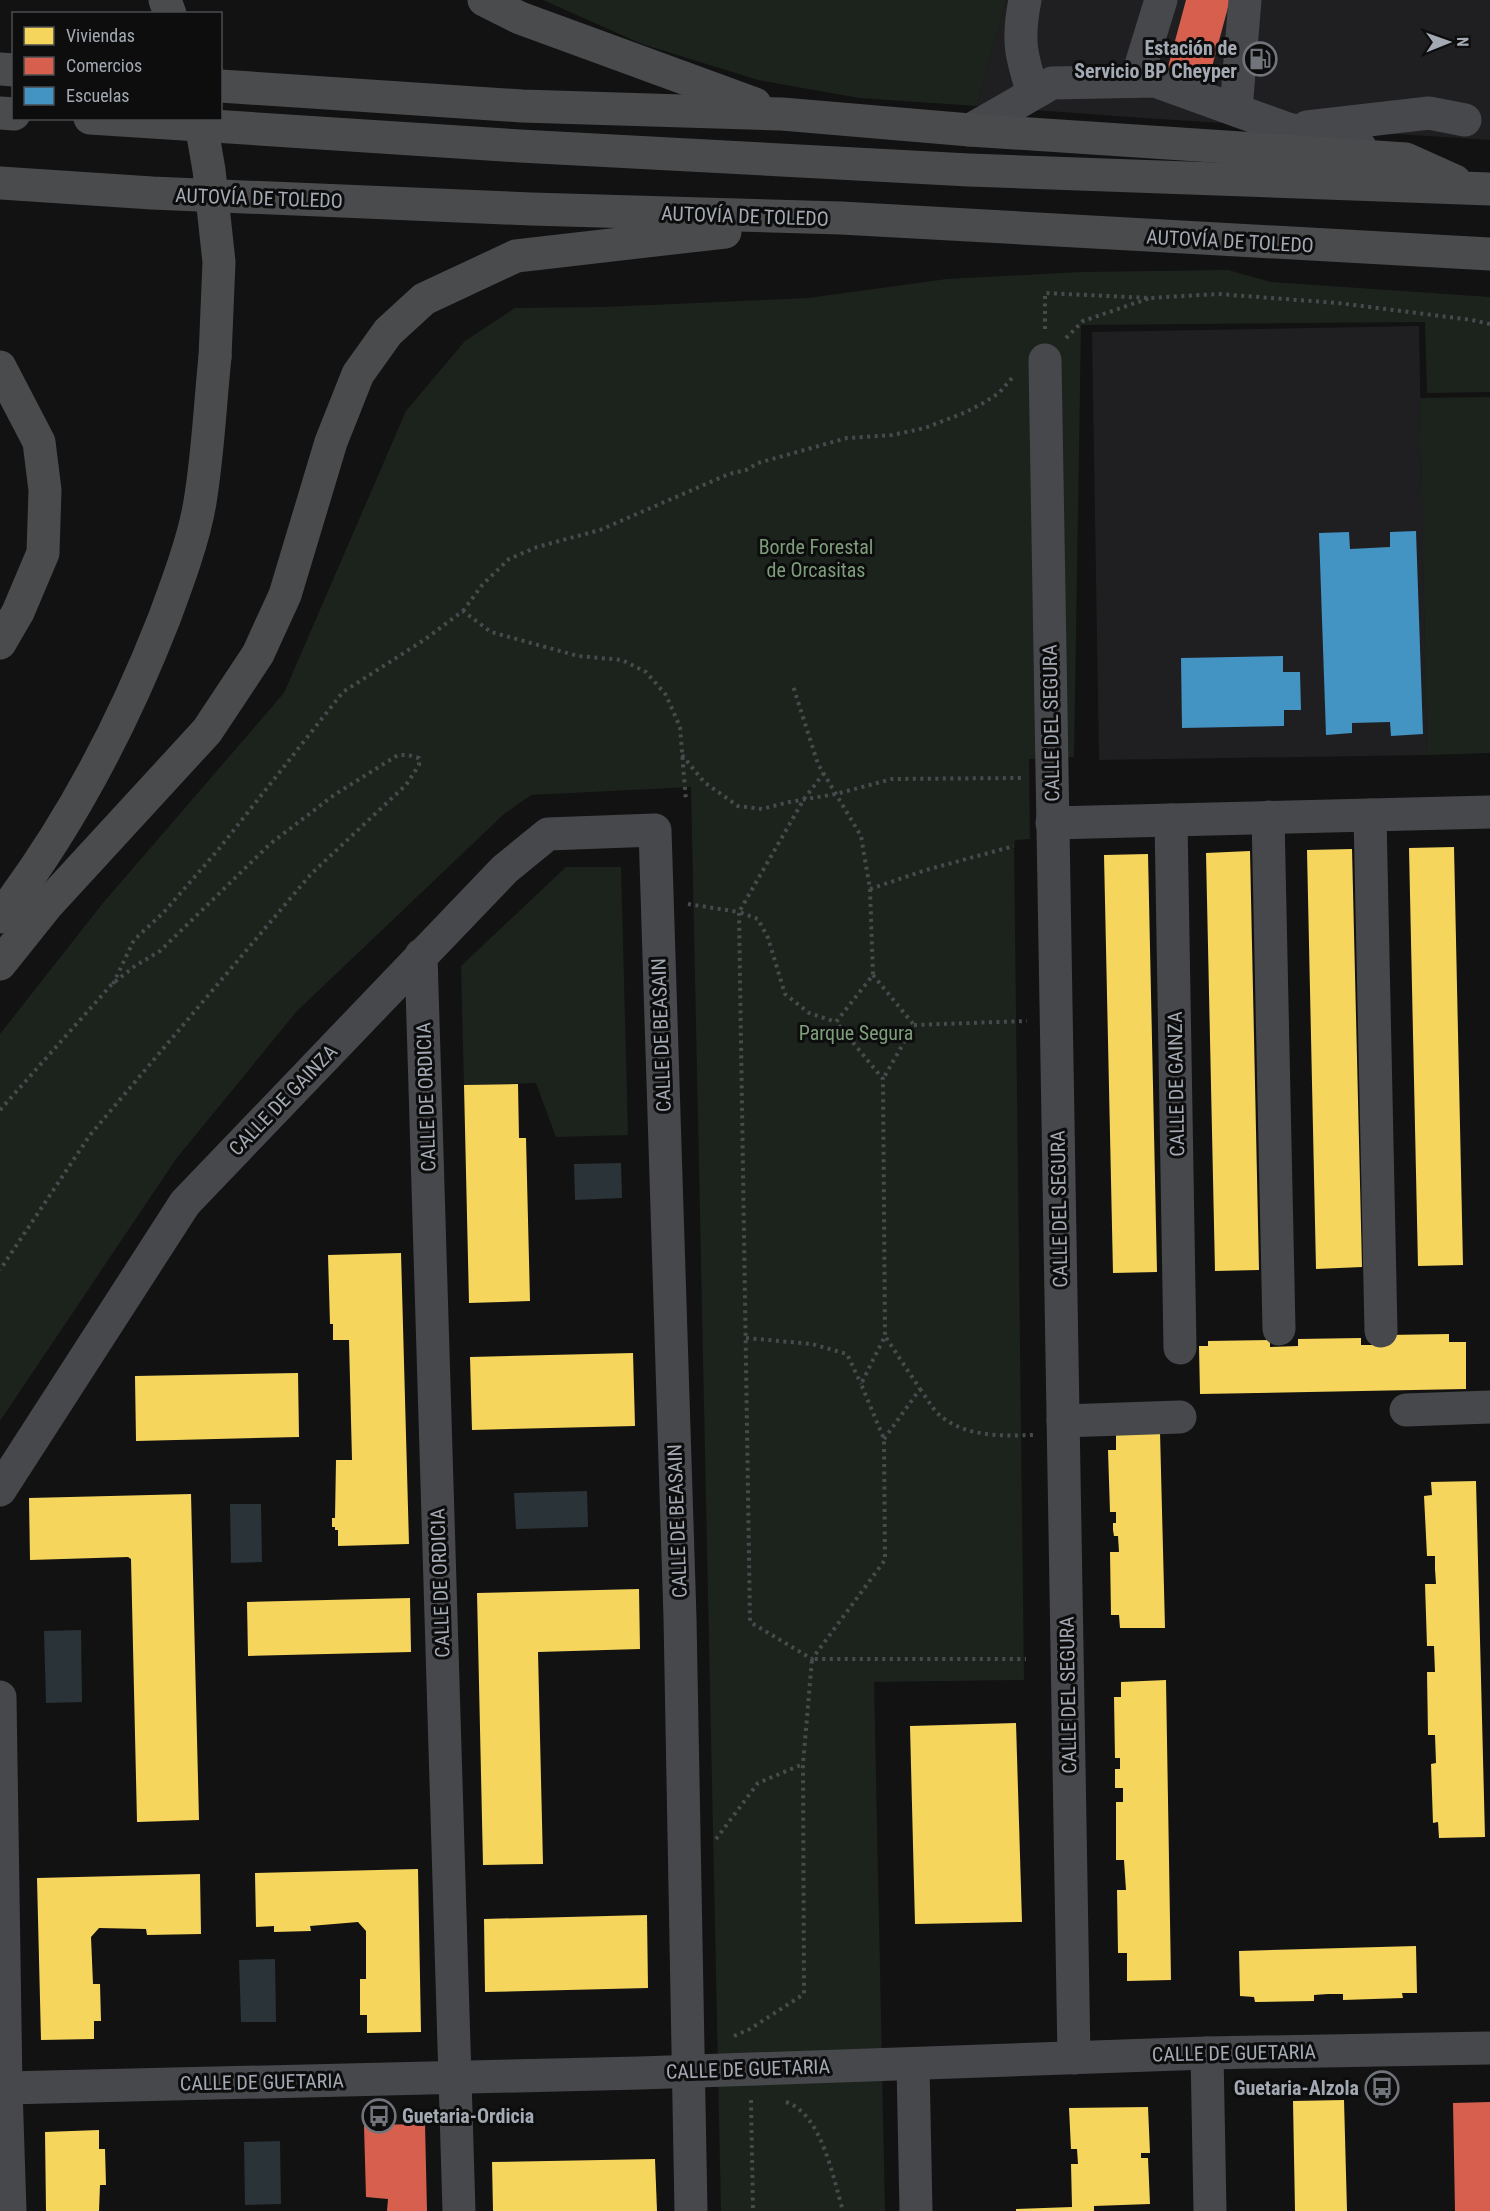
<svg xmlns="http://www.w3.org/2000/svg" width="1490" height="2211" viewBox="0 0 1490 2211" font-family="'Roboto Condensed',sans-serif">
	<rect width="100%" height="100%" fill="#121213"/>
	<g fill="#1f1f21">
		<path d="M 1006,0 L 1490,0 L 1490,140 L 1144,118 L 977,106 Z"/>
		<path d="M 1419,326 L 1427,755 L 1099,760 L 1092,332 Z"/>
	</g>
	<g fill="#1c231d">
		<path d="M 543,0 L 1006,0 L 977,106 L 859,98 L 758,80 L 642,44 Z"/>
		<path d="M 1228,270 L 1271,282 L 1490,297 L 1490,392 L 1427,393 L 1425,322 L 1081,325 L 1074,757 L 1029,759 L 1030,839 L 1015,840 L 1014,846 L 1024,1680 L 874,1682 L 885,2211 L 721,2211 L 691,787 L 531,795 L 504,814 L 297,1011 L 176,1159 L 0,1421 L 0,1034 L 103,903 L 284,693 L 406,411 L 465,341 L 515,308 L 605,307 L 808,298 L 947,279 L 1082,272 Z"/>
		<path d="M 1490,397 L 1490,753 L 1427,755 L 1420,398 Z"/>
		<path d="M 566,867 L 621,867 L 628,1135 L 556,1137 L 536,1083 L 464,1085 L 461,966 Z"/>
	</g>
	<g fill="#2a3337">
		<path d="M 621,1163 L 622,1198 L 575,1200 L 574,1164 Z"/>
		<path d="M 587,1491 L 588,1527 L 516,1529 L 514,1493 Z"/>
		<path d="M 230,1504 L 261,1504 L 262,1562 L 231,1563 Z"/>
		<path d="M 81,1630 L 82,1702 L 46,1703 L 44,1631 Z"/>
		<path d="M 275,1959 L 276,2022 L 241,2022 L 239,1960 Z"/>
		<path d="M 280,2141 L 281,2204 L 245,2205 L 244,2142 Z"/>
	</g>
	<g fill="#f6d55c">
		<path d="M 1454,847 L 1463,1265 L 1418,1266 L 1409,848 Z"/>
		<path d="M 1352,849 L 1362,1267 L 1316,1269 L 1307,850 Z"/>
		<path d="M 1250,851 L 1259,1270 L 1215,1271 L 1206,853 Z"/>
		<path d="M 1148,854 L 1157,1272 L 1113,1273 L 1104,855 Z"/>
		<path d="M 518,1084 L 519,1138 L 526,1138 L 530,1301 L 469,1303 L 464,1085 Z"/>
		<path d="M 401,1253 L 409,1544 L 338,1546 L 338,1530 L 335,1530 L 335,1527 L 332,1527 L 332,1518 L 335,1518 L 336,1460 L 352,1460 L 349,1340 L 333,1340 L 333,1324 L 330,1324 L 328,1255 Z"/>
		<path d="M 1449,1334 L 1449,1342 L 1466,1342 L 1466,1389 L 1200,1394 L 1199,1346 L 1208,1346 L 1208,1341 L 1270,1340 L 1270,1347 L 1298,1346 L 1298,1339 L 1361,1338 L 1361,1345 L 1388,1345 L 1387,1335 Z"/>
		<path d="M 633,1353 L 635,1426 L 472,1430 L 470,1357 Z"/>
		<path d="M 298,1373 L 299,1437 L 136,1441 L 135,1376 Z"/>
		<path d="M 1160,1432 L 1165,1628 L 1120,1628 L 1119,1615 L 1111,1615 L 1110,1552 L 1119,1552 L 1118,1536 L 1114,1536 L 1113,1530 L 1113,1523 L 1116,1523 L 1116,1512 L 1110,1512 L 1108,1450 L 1116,1450 L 1116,1433 Z"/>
		<path d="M 1476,1481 L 1485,1837 L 1439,1838 L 1438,1822 L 1433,1823 L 1431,1764 L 1436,1763 L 1435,1735 L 1428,1735 L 1427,1672 L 1435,1672 L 1434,1646 L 1427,1646 L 1425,1584 L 1436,1584 L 1435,1569 L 1435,1556 L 1427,1556 L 1424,1496 L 1432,1495 L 1431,1482 Z"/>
		<path d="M 191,1494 L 199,1820 L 137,1822 L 131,1559 L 128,1557 L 30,1560 L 29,1498 Z"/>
		<path d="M 639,1589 L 640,1649 L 538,1652 L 543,1864 L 483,1865 L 477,1593 Z"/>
		<path d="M 410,1598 L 411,1652 L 248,1656 L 247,1602 Z"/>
		<path d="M 1166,1680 L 1171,1980 L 1127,1981 L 1127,1953 L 1118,1953 L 1117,1890 L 1126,1890 L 1124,1860 L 1116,1860 L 1116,1802 L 1123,1802 L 1123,1788 L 1115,1788 L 1115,1769 L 1120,1769 L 1120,1758 L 1115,1758 L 1114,1697 L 1121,1697 L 1121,1682 Z"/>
		<path d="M 1016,1723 L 1022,1922 L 915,1924 L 910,1726 Z"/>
		<path d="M 418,1869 L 421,2032 L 367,2033 L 367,2015 L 360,2015 L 360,1979 L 366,1979 L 366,1931 L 358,1922 L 310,1926 L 311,1931 L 274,1932 L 274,1926 L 256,1927 L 255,1873 Z"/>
		<path d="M 200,1874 L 201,1934 L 147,1935 L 146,1929 L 99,1928 L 91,1937 L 93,1984 L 100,1984 L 101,2021 L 94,2021 L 94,2039 L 41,2040 L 37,1878 Z"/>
		<path d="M 647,1915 L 648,1988 L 485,1992 L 484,1919 Z"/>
		<path d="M 1416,1946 L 1417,1993 L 1402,1993 L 1403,1998 L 1343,2000 L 1343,1994 L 1328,1994 L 1314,1995 L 1314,2001 L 1255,2002 L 1254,1997 L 1240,1996 L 1239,1951 Z"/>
		<path d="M 1344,2100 L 1347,2211 L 1295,2211 L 1293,2101 Z"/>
		<path d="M 1148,2107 L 1150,2153 L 1141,2153 L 1141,2158 L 1148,2158 L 1150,2204 L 1094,2206 L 1094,2211 L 1016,2211 L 1016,2209 L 1072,2207 L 1071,2164 L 1078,2164 L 1077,2149 L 1071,2149 L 1069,2108 Z"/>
		<path d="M 99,2130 L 99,2149 L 105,2149 L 106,2185 L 100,2185 L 99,2211 L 46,2211 L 45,2132 Z"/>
		<path d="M 655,2159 L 657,2211 L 493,2211 L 492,2162 Z"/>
	</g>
	<g fill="#d6604d">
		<path d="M 1186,0 L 1230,0 L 1206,89 L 1165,78 Z"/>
		<path d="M 1490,2102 L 1490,2211 L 1455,2211 L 1453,2103 Z"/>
		<path d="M 425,2124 L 427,2211 L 387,2211 L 388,2199 L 366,2197 L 364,2125 Z"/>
	</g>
	<g fill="#4393c3">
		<path d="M 1416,531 L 1423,734 L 1391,736 L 1390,722 L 1352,723 L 1352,733 L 1326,735 L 1319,533 L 1349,532 L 1350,549 L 1390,547 L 1390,532 Z"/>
		<path d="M 1283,656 L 1283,672 L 1300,672 L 1301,710 L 1284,710 L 1284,726 L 1182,728 L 1181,658 Z"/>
	</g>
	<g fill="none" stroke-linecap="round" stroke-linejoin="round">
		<g stroke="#484a4d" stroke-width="4" stroke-dasharray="3 4.5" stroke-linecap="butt">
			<path d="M 1045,329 L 1045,293 L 1150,298 L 1218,294 L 1338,303 L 1472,320 L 1490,324"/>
			<path d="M 1066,338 L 1083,321 L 1150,298"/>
			<path d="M 463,611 L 483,584 L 509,559 L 537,547 L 600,530 L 729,474 L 746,470 L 758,463 L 847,438 L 892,435 L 925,428 L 966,412 L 985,402 L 999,393 L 1012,378"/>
			<path d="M 682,755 L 704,782 L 738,806 L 762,809 L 789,802 L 836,794 L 892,779 L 1021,778"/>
			<path d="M 824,773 L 804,799 L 739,912 L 758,919 L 768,938 L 785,994 L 809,1013 L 836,1022"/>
			<path d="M 870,889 L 926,870 L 1014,846"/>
			<path d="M 688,904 L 739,912 L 750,1622 L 812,1659 L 885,1560 L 884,1439 L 861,1384 L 885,1336 L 883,1079 L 836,1022 L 873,975 L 870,889 L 861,836 L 818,764 L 793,686"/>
			<path d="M 873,975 L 914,1025 L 883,1079"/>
			<path d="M 113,984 L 134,940 L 164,912 L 218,850 L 343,692 L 424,640 L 463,611 L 491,632 L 578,656 L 622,660 L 646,672 L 666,695 L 680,727 L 686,801"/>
			<path d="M 914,1025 L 1027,1021"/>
			<path d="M 0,1110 L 112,984 L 135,966 L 160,951 L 270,844 L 334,795 L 398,755 L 408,755 L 419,758 L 419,765 L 406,785 L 311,874 L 90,1135 L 0,1270"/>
			<path d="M 746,1338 L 812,1344 L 847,1354 L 861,1384"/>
			<path d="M 920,1389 C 927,1398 934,1412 943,1418 C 969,1437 1002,1436 1033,1435"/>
			<path d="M 884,1439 L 920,1389 L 885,1336"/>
			<path d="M 716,1839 L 758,1783 L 803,1764"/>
			<path d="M 734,2036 L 750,2029 L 804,1994 L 803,1764 L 812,1659 L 1026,1659"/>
			<path d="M 751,2100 L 753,2211"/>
			<path d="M 786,2102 C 822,2114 833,2178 843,2211"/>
		</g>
		<g stroke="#47484b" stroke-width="33">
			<path d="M 1025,0 C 1017,40 1021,56 1033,93"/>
			<path d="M 1136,81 L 1161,0"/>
			<path d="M 1236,110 L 1245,0"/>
			<path d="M 1307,127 L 1429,113 L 1465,120"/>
			<path d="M 970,130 L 1052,83 L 1155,81 L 1288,129 L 1360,147"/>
			<path d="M 1045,360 L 1074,2058"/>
			<path d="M 1370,815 L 1381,1331"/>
			<path d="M 1268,817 L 1279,1329"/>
			<path d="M 1171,820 L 1180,1348"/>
			<path d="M 1052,823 L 1490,812"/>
			<path d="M 421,955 L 459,2211"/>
			<path d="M 1406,1410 L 1490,1407"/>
			<path d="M 1063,1421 L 1180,1417"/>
			<path d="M 0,1490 L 185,1203 L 505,869 L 548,834 L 655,830 L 680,1618 L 691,2211"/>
			<path d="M 0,1697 L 6,2088 L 10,2211"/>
			<path d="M 1207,2053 L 1210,2211"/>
			<path d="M 913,2064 L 916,2211"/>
			<path d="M 6,2088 L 640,2073 L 1207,2053 L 1490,2048"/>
		</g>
		<g stroke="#494b4d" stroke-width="33">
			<path d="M 165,0 L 170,14"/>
			<path d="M 484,0 L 520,18 L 755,104"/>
			<path d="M 0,69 L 14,70"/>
			<path d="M 220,86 L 522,106 L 782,114 L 970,130 L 1406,159 L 1455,181"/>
			<path d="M 0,113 L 14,114"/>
			<path d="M 90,118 L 520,146 L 969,170 L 1490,189"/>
			<path d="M 0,183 L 152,193 L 531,209 L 841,218 L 1490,254"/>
			<path d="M 0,367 L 39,442 L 45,490 L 43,553 L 18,612 L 0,643"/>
			<path d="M 0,917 C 69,827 123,724 164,619 C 177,584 194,539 200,502 C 208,454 210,405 215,357"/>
			<path d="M 0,964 L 48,904 L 207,731 L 258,654 L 285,595 L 331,442 L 358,374 L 388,332 L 424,299 L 516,256 L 725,232"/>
		</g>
		<path stroke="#494b4d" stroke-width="33" d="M 200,118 L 209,170 L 219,262 L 215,357"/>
	</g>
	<defs>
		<g id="fuel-ring" transform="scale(1.725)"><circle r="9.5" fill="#0d0d0e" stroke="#71757b" stroke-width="1.5"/><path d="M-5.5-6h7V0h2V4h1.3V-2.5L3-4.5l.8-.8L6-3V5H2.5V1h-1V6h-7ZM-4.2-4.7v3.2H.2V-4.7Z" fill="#71757b"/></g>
		<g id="bus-ring" transform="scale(1.725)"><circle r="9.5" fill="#0d0d0e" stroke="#71757b" stroke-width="1.5"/><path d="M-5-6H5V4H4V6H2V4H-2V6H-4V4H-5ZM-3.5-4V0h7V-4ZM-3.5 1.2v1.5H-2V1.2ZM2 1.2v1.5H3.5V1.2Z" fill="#71757b"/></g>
	</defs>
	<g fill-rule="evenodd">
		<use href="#fuel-ring" x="1260" y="59"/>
		<use href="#bus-ring" x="1382" y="2088"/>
		<use href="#bus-ring" x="379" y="2116"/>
	</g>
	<g text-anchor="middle" stroke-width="6" stroke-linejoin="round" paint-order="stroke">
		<g font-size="20" font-weight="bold" fill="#a4aab3" stroke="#0d0d0e" text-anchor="end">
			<text x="1237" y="55">Estación de<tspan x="1237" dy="23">Servicio BP Cheyper</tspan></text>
			<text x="1359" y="2095">Guetaria-Alzola</text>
			<text x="402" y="2123" text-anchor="start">Guetaria-Ordicia</text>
		</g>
		<g font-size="20" fill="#a4aab3" stroke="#0d0d0e">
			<text transform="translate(259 198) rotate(2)" y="7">AUTOVÍA DE TOLEDO</text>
			<text transform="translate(745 216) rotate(2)" y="7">AUTOVÍA DE TOLEDO</text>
			<text transform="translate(1230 241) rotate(3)" y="7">AUTOVÍA DE TOLEDO</text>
			<text transform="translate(1051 723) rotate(-91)" y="7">CALLE DEL SEGURA</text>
			<text transform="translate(661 1035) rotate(-92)" y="7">CALLE DE BEASAIN</text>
			<text transform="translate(1176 1084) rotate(-91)" y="7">CALLE DE GAINZA</text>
			<text transform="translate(426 1097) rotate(-92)" y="7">CALLE DE ORDICIA</text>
			<text transform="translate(283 1100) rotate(-46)" y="7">CALLE DE GAINZA</text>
			<text transform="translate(1059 1209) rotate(-91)" y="7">CALLE DEL SEGURA</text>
			<text transform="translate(677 1521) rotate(-92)" y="7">CALLE DE BEASAIN</text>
			<text transform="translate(440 1583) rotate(-92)" y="7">CALLE DE ORDICIA</text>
			<text transform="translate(1068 1695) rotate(-91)" y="7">CALLE DEL SEGURA</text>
			<text transform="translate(1234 2053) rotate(-1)" y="7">CALLE DE GUETARIA</text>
			<text transform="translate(748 2069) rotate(-2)" y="7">CALLE DE GUETARIA</text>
			<text transform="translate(262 2082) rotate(-1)" y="7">CALLE DE GUETARIA</text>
		</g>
		<g font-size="20" fill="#7e9e7b" stroke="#0d0d0e">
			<text x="816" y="554">Borde Forestal<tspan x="816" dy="23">de Orcasitas</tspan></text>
			<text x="856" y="1040">Parque Segura</text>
		</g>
	</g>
	<rect x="12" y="12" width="210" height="108" fill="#0d0d0e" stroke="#494c50" stroke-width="1.5"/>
	<rect x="24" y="27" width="30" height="18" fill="#f6d55c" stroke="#494c50" stroke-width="1.5"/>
	<text x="66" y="42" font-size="18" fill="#a4aab3">Viviendas</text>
	<rect x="24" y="57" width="30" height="18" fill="#d6604d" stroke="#494c50" stroke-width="1.5"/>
	<text x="66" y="72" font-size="18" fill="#a4aab3">Comercios</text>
	<rect x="24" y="87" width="30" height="18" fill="#4393c3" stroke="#494c50" stroke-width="1.5"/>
	<text x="66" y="102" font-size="18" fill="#a4aab3">Escuelas</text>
	<g transform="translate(1448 42) rotate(89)" stroke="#0d0d0e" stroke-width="4.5" paint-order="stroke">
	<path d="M0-4.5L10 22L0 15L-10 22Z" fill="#a4aab3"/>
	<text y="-9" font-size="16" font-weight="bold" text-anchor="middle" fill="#a4aab3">N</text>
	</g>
</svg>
